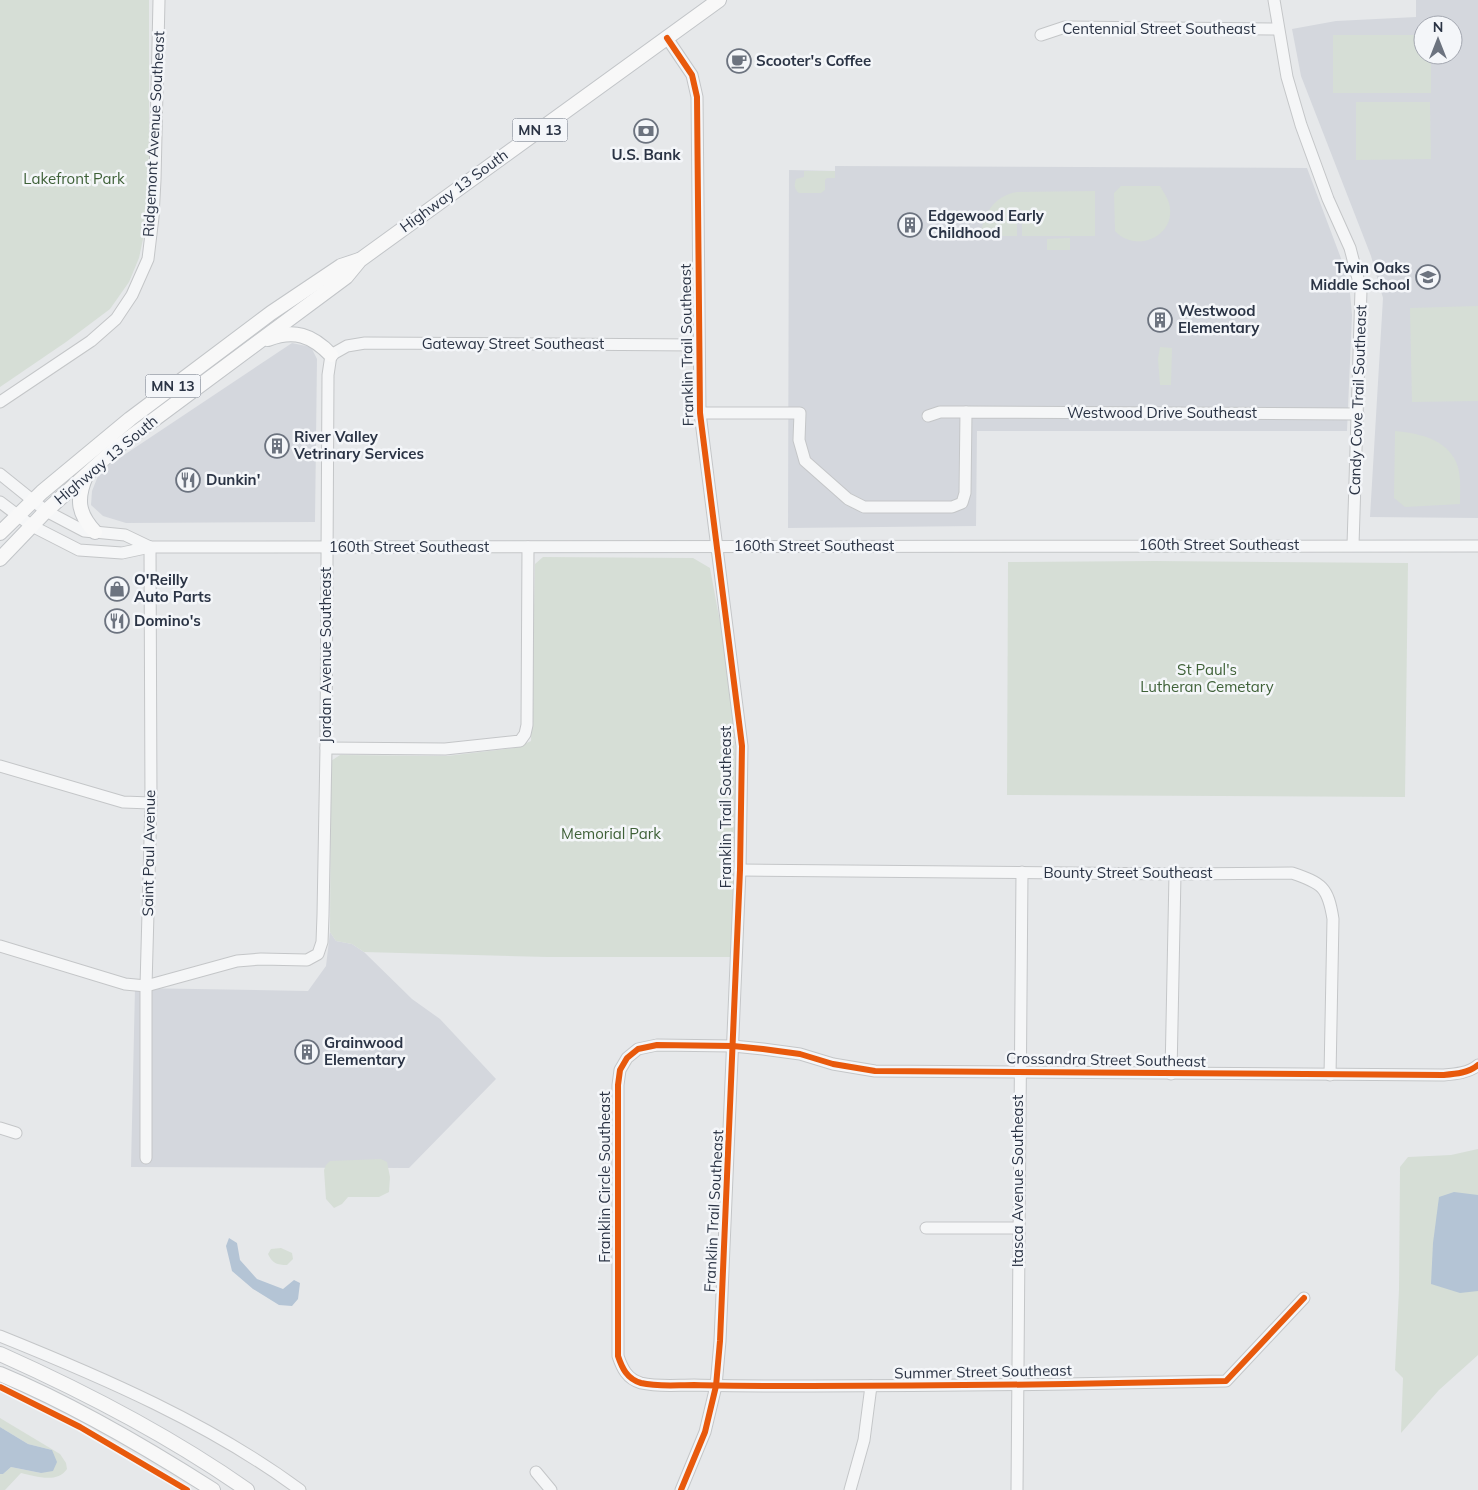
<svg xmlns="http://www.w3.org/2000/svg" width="1478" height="1490" viewBox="0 0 1478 1490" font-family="Mulish,sans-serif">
	<rect width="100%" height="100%" fill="#e6e8ea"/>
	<g fill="#d4d7dd" fill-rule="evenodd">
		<path d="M 1416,0 L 1478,0 L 1478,518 L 1370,517 L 1383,298 L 1371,256 L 1301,76 L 1292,29 L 1336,21 L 1416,17 ZM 1423,25 L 1453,25 L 1453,55 L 1423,55 Z"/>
		<path d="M 835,166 L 1307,168 L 1342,261 L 1350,293 L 1352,315 L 1347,431 L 977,431 L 976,526 L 788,528 L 789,170 L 835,171 Z"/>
		<path d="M 292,343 L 311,347 L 317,359 L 315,522 L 126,523 L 103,516 L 91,505 L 92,491 L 100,471 Z"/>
		<path d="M 330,932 L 336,941 L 352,944 L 364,952 L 412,999 L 440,1019 L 496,1079 L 409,1168 L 131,1167 L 135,988 L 308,991 L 326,966 Z"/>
	</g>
	<g fill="#d6ded6">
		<path d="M 0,0 L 149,0 L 149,157 L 146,225 L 139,258 L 129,282 L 110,309 L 66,342 L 0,387 Z"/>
		<path d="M 1333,35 L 1423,35 L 1423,55 L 1431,55 L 1431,93 L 1333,93 Z"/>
		<path d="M 1356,102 L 1430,102 L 1431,159 L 1356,160 Z"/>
		<path d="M 804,171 L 835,171 L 835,178 L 827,178 L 825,180 L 825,190 L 821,193 L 799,193 C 794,189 794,185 796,179 L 804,177 Z"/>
		<path d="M 1121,186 L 1160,186 C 1163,191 1167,197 1169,203 C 1178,236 1136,254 1115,231 L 1114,193 Z"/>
		<path d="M 1095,191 L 1095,236 L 1022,236 L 1022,210 L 1017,209 L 1017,236 L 981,236 C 982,215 995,195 1017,192 Z"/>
		<path d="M 1070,238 L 1070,250 L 1047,250 L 1047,239 Z"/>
		<path d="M 1478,306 L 1478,401 L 1412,402 L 1410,308 Z"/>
		<path d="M 1160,347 L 1172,348 L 1171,385 L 1160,385 L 1158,359 Z"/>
		<path d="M 1395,431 C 1416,433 1443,438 1454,458 C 1462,471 1460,489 1460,504 L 1405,507 L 1394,498 Z"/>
		<path d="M 543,557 L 693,558 L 710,568 L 729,671 L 733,711 L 736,772 L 731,957 L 547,957 L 364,952 L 352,944 L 336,941 L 330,932 L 331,761 L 340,755 L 447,756 L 515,748 L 531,741 L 535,564 Z"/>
		<path d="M 1155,561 L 1408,563 L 1405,797 L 1007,795 L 1008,562 Z"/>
		<path d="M 1478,1149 L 1478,1355 L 1439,1390 L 1401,1433 L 1403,1378 L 1395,1370 L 1399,1290 L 1400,1167 L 1408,1157 L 1451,1155 Z"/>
		<path d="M 381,1159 L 387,1162 L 390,1177 L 389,1192 L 379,1197 L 348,1197 L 342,1204 L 334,1208 L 326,1199 L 324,1170 L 326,1165 L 330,1161 Z"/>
		<path d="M 281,1248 L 292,1253 L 293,1259 L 287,1265 C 277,1265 272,1263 268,1254 L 271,1249 Z"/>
		<path d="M 0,1418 L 60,1454 L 66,1463 L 67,1469 C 57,1484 35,1476 21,1473 L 5,1490 L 0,1490 L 0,1474 L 3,1474 L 11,1467 L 41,1473 L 52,1450 L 28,1444 L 0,1427 Z"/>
	</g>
	<g fill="#b4c4d5">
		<path d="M 1454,1192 L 1478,1195 L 1478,1291 L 1460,1293 L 1431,1284 L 1433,1243 L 1439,1197 Z"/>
		<path d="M 229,1238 L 237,1243 L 240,1260 L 257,1279 L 283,1289 L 294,1280 L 300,1283 L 298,1299 L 292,1306 L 279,1305 L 253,1289 L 232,1271 L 226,1246 Z"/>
		<path d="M 0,1427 L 28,1444 L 52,1450 L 57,1462 L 53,1471 L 41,1473 L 11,1467 L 3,1474 L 0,1474 Z"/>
	</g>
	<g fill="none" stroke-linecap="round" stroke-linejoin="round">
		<g stroke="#c4c6c8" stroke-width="13">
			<g id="minor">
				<path d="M 1274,0 L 1287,77 L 1301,125 L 1328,199 L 1350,248 L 1361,290 L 1353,545"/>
				<path d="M 1041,35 L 1065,27 L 1278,29"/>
				<path d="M 667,38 L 692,75 L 697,97 L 700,413 L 742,746 L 740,870 L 720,1341 L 716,1386 L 705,1432 L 681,1490"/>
				<path d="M 0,402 L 91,341 L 116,319 L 132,295 L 148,259 L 153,217 L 155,180 L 159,0"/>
				<path d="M 700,413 L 800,413 L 799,440 L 805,461 L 848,499 L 864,507 L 952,507 L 962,503 L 965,493 L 966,412 L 1358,414"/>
				<path d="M 928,416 L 940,412 L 966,412"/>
				<path d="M 0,474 L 46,511 L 84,531 L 125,535 L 150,547"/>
				<path d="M 0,502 L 32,526 L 79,550 L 122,553 L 150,547 L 1478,546"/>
				<path d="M 326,748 L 445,749 L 520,741 L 525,734 L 527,725 L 528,547"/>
				<path d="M 0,766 L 123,802 L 151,803"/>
				<path d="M 740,870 L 1175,874 L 1292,873 C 1322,883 1328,887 1333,919 L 1330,1075"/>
				<path d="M 0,946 L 125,984 L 146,986 L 237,961 L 261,959 L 307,960 L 318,954 L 322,942 L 323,915 L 326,748 L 328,375 L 331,355 L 347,346 L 365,343 L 698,345"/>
				<path d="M 1171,1074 L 1175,874"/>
				<path d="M 0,1128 L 16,1133"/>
				<path d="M 146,1158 L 146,986 L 151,803 L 150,547"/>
				<path d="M 926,1228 L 1018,1228"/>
				<path d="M 1304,1298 L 1226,1381 C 1087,1384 949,1386 811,1386 C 772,1386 733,1386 694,1385 C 676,1385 658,1387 641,1383 C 627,1379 622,1368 618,1356 L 618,1085 L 620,1070 L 627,1058 L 638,1049 L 657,1045 L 733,1046 L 763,1049 L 800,1054 L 833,1064 L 875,1071 L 1443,1075 C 1455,1074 1469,1073 1478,1065"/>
				<path d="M 0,1336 C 102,1377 211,1424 300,1490"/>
				<path d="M 536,1472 L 551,1490"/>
				<path d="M 850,1490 L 864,1440 L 871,1386"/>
				<path d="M 1017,1490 L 1022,872"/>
			</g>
		</g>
		<g stroke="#c2c5c8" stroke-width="16">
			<g id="major">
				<path d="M 268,339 C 294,329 312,335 331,355"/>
				<path d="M 86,476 C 76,499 78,514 95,532"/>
				<path d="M 0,533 L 42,492 L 130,419 L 271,313 L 341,266 L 359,260"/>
				<path d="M 0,559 L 46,511 L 117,447 L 346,277 L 360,260 L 719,0"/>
				<path d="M 0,1354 C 85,1392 170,1436 247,1490"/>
				<path d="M 0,1374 C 72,1404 147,1448 213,1490"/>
			</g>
		</g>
		<use href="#minor" stroke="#f5f6f7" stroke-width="11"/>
		<use href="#major" stroke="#f8f8f8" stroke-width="14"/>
		<g stroke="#f4f6f9" stroke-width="9">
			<g id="cycleway">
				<path d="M 667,38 L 692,75 L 697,97 L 700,413 L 742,746 L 740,870 L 720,1341 L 716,1386 L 705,1432 L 681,1490"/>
				<path d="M 1304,1298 L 1226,1381 C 1087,1384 949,1386 811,1386 C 772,1386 733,1386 694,1385 C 676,1385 658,1387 641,1383 C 627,1379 622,1368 618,1356 L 618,1085 L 620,1070 L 627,1058 L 638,1049 L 657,1045 L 733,1046 L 763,1049 L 800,1054 L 833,1064 L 875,1071 L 1443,1075 C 1455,1074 1469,1073 1478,1065"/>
				<path d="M 0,1387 L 80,1427 L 187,1490"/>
			</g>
		</g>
		<use href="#cycleway" stroke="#e8590c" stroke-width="6"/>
	</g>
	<defs>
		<g id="cafe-ring" transform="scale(1.25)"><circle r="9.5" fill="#f4f6f9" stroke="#6c737f" stroke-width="1.5"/><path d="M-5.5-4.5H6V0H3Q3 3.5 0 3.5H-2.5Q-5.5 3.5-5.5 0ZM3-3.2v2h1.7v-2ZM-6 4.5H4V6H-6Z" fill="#6c737f"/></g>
		<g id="bank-ring" transform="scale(1.25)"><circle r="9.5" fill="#f4f6f9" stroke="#6c737f" stroke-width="1.5"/><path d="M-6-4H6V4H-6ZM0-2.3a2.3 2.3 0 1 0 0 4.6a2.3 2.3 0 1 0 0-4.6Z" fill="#6c737f"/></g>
		<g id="building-ring" transform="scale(1.25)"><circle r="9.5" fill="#f4f6f9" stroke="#6c737f" stroke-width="1.5"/><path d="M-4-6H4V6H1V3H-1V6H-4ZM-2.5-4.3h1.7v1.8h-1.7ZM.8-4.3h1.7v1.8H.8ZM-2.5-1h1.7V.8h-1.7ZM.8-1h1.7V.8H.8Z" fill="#6c737f"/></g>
		<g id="school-ring" transform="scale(1.25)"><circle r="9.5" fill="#f4f6f9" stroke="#6c737f" stroke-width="1.5"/><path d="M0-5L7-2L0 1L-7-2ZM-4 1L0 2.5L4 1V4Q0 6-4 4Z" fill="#6c737f"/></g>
		<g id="restaurant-ring" transform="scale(1.25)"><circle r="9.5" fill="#f4f6f9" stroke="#6c737f" stroke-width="1.5"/><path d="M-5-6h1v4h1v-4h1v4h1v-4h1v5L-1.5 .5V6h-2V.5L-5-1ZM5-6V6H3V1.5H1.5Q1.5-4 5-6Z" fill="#6c737f"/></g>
		<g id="shop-ring" transform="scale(1.25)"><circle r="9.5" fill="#f4f6f9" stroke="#6c737f" stroke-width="1.5"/><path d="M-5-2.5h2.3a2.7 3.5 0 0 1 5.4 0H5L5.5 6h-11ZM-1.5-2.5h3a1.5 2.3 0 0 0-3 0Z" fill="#6c737f"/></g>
	</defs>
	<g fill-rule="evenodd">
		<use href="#cafe-ring" x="739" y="61"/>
		<use href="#bank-ring" x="646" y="131"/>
		<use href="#building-ring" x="910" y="225"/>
		<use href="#school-ring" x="1428" y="277"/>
		<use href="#building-ring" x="1160" y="320"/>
		<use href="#building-ring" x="277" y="446"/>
		<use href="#restaurant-ring" x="188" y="480"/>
		<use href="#shop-ring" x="117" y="589"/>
		<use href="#restaurant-ring" x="117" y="621"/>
		<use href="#building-ring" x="307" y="1052"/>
	</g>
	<g text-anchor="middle" stroke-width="5" stroke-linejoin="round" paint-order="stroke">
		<g fill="#f4f6f9" stroke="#676e7b" stroke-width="1">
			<rect x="512.5" y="118.5" width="55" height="23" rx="4"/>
			<rect x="145.5" y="374.5" width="55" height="23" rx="4"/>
		</g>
		<g font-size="14" font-weight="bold" fill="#2b3445">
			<text x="540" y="135">MN 13</text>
			<text x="173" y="391">MN 13</text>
		</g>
		<g font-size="15" fill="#2b3445" stroke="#f4f6f9">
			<text x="1159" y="34">Centennial Street Southeast</text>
			<text transform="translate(154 134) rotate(-87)" y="5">Ridgemont Avenue Southeast</text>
			<text transform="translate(454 191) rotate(-36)" y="5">Highway 13 South</text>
			<text x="513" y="349">Gateway Street Southeast</text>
			<text transform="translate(687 345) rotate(-91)" y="5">Franklin Trail Southeast</text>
			<text transform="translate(1358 400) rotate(-88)" y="5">Candy Cove Trail Southeast</text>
			<text x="1162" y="418">Westwood Drive Southeast</text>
			<text transform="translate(106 460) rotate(-40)" y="5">Highway 13 South</text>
			<text x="1219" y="550">160th Street Southeast</text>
			<text x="814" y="551">160th Street Southeast</text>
			<text x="409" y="552">160th Street Southeast</text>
			<text transform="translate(326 655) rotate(-90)" y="5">Jordan Avenue Southeast</text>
			<text transform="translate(726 807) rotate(-90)" y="5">Franklin Trail Southeast</text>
			<text transform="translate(149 853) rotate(-89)" y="5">Saint Paul Avenue</text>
			<text x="1128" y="878">Bounty Street Southeast</text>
			<text transform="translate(1106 1060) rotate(1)" y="5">Crossandra Street Southeast</text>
			<text transform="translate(605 1177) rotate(-90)" y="5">Franklin Circle Southeast</text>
			<text transform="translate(1018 1181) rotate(-90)" y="5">Itasca Avenue Southeast</text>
			<text transform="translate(714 1211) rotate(-87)" y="5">Franklin Trail Southeast</text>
			<text transform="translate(983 1372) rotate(-1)" y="5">Summer Street Southeast</text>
		</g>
		<g font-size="15" font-weight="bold" fill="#2b3445" stroke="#f4f6f9" text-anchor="start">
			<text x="756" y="66">Scooter's Coffee</text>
			<text x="646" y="160" text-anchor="middle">U.S. Bank</text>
			<text x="928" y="221">Edgewood Early<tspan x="928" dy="17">Childhood</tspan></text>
			<text x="1410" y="273" text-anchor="end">Twin Oaks<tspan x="1410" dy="17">Middle School</tspan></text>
			<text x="1178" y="316">Westwood<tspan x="1178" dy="17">Elementary</tspan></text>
			<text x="294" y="442">River Valley<tspan x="294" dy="17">Vetrinary Services</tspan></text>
			<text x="206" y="485">Dunkin'</text>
			<text x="134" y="585">O'Reilly<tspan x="134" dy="17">Auto Parts</tspan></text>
			<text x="134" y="626">Domino's</text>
			<text x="324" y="1048">Grainwood<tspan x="324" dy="17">Elementary</tspan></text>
		</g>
		<g font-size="15" fill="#3f6138" stroke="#f4f6f9">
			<text x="74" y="184">Lakefront Park</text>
			<text x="1207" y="675">St Paul's<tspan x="1207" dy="17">Lutheran Cemetary</tspan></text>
			<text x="611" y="839">Memorial Park</text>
		</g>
	</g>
	<g transform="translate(1438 40)"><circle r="24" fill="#f4f6f9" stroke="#a4a8b1"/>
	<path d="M0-4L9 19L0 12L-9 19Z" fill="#6c737f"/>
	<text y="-8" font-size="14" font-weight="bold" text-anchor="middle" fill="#2b3445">N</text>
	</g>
</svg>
